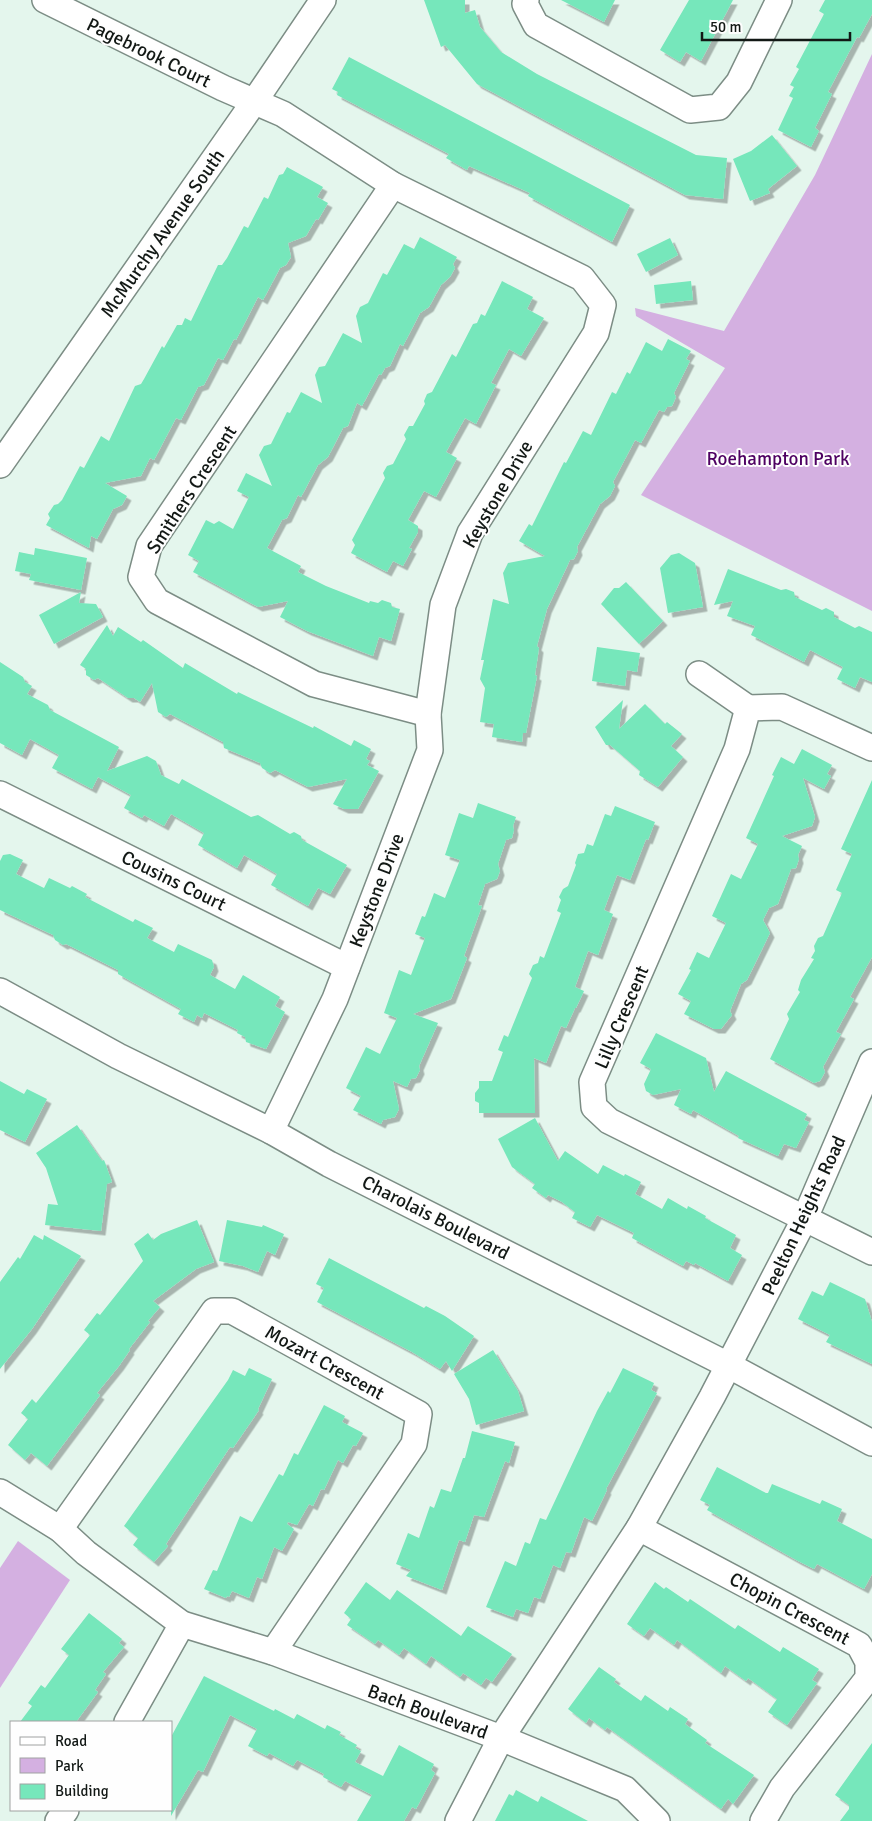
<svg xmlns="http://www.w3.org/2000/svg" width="872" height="1821" viewBox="0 0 872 1821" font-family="Signika,sans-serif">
	<defs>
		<filter id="shadow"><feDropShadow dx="4.5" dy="4.5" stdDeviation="0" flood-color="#0004"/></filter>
	</defs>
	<rect width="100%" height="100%" fill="#e4f6ed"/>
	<g fill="#d4b0e1">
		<path d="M 872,54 L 872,611 L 641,495 L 725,368 L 636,316 L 635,308 L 724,331 L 815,175 Z"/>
		<path d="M 18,1541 L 70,1580 L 0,1688 L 0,1568 Z"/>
	</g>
	<g fill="#76e7bb" filter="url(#shadow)">
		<path d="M 424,0 L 465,0 L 465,13 L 475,10 L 480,27 L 501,52 L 537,74 L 696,155 L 727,158 L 723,199 L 685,195 L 477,84 L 445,45 L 441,47 Z"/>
		<path d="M 561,0 L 615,0 L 604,22 Z"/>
		<path d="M 689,0 L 733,0 L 701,61 L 686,52 L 680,62 L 660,50 Z"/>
		<path d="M 825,0 L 872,0 L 872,14 L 859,38 L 857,37 L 828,92 L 832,94 L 815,128 L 819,131 L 811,147 L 778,130 L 793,98 L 789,96 L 794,87 L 790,85 L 799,69 L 796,67 L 824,14 L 819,11 Z"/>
		<path d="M 349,57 L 630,205 L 612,242 L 528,196 L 530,193 L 469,166 L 467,170 L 446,158 L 449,154 L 337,95 L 338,92 L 332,89 Z"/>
		<path d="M 772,135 L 797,166 L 768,189 L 770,193 L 750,201 L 733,159 L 751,151 Z"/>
		<path d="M 287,167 L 323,187 L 317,197 L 328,203 L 318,220 L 316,219 L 306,236 L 288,243 L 291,257 L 286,265 L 280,268 L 263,300 L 258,297 L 236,340 L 234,339 L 223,360 L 218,358 L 204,385 L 198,387 L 181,420 L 176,418 L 154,460 L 150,458 L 141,476 L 105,483 L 127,496 L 122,505 L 113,509 L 97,539 L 91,536 L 89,548 L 46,525 L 50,518 L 48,514 L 54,505 L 58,504 L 62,500 L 80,466 L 84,468 L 101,436 L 109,441 L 135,386 L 141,384 L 144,379 L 162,346 L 164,348 L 177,325 L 182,325 L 185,318 L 191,321 L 218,265 L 222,265 L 227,258 L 244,226 L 248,228 L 264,197 L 268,199 L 279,175 L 283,174 Z"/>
		<path d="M 420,237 L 457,257 L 453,264 L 455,268 L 450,277 L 441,285 L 429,307 L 420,313 L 403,346 L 400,344 L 390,366 L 385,368 L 381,375 L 379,374 L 362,406 L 357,403 L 348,426 L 343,428 L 328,457 L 318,465 L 301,497 L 298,495 L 287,518 L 282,520 L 267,548 L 301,566 L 298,572 L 326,586 L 369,603 L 370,601 L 378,603 L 382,600 L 391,603 L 392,607 L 400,609 L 391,641 L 379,637 L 373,656 L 307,631 L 280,617 L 288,601 L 258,607 L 193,572 L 199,561 L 188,555 L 206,520 L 214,524 L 219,521 L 233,529 L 249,497 L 237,491 L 246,473 L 272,486 L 259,455 L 264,446 L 271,444 L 287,412 L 290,413 L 301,392 L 322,403 L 315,375 L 319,367 L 325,366 L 343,333 L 362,343 L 356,316 L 360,307 L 368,303 L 383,273 L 387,275 L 404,244 L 414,249 Z"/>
		<path d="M 670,238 L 678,255 L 646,272 L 637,254 Z"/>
		<path d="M 502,281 L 533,297 L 527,309 L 544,318 L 521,356 L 509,349 L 491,383 L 496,385 L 476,424 L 465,418 L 446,452 L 457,458 L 448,475 L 436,497 L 424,491 L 408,520 L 418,526 L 418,532 L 409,548 L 412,549 L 403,566 L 393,561 L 387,572 L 351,553 L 355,545 L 352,540 L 385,478 L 383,473 L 387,466 L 393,464 L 406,439 L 404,435 L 409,426 L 413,426 L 425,404 L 424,401 L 427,394 L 432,392 L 452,354 L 456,357 L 473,324 L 477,323 L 481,314 L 485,316 Z"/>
		<path d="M 691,281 L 693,300 L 656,304 L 654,285 Z"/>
		<path d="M 668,339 L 691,351 L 686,359 L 690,361 L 674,393 L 676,397 L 672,406 L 667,407 L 664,412 L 659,410 L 641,443 L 635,440 L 613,482 L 615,486 L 610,496 L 600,504 L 577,547 L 578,551 L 574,559 L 570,560 L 547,609 L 537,646 L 539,648 L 535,675 L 537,676 L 526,733 L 523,733 L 522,742 L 492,737 L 494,724 L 480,722 L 485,688 L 480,679 L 484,660 L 481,660 L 493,599 L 509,604 L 503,573 L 508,563 L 545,556 L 519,541 L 529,524 L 532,526 L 564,462 L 566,463 L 583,431 L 591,435 L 612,392 L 616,394 L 627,372 L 630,374 L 646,342 L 662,351 Z"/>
		<path d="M 35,548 L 87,558 L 81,590 L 29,580 L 31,574 L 15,571 L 19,552 L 34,555 Z"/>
		<path d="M 679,553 L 695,563 L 703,607 L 668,613 L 660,568 L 671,555 Z"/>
		<path d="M 728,569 L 781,590 L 786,589 L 794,592 L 795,597 L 822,610 L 826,608 L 834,612 L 834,617 L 855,628 L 859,626 L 872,632 L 872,682 L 860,677 L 855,688 L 837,679 L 843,667 L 810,650 L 804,662 L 751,635 L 755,626 L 727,616 L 733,601 L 714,605 Z"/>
		<path d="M 626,582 L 663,621 L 639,644 L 601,604 L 614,588 L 619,588 Z"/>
		<path d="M 81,592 L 79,603 L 96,604 L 103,617 L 54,644 L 39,615 Z"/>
		<path d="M 107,625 L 113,636 L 118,627 L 141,642 L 143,640 L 183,668 L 185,663 L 237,694 L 238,692 L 313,728 L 314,726 L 351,746 L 354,740 L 371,749 L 366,759 L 370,761 L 367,765 L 379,771 L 358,809 L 344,809 L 333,804 L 347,779 L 308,787 L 275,770 L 270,773 L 262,768 L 260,763 L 224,748 L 223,742 L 170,714 L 166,717 L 158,712 L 152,683 L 140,702 L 134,698 L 128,698 L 98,678 L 94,680 L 86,675 L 86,669 L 80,665 Z"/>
		<path d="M 597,647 L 640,653 L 637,672 L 627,670 L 625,686 L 592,681 Z"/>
		<path d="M 0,662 L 23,677 L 25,682 L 32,686 L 27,694 L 48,705 L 50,710 L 119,747 L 107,771 L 147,756 L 156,761 L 161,775 L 179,784 L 182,779 L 251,817 L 258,815 L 290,834 L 294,832 L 301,836 L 302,840 L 347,865 L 330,894 L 318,888 L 308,906 L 271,885 L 277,874 L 244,855 L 237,868 L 198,845 L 204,833 L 171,814 L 164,826 L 144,815 L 142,818 L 124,808 L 131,795 L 98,777 L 92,789 L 52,768 L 59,755 L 30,739 L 22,755 L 0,743 Z"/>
		<path d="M 623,700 L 619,729 L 645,704 L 665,724 L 667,722 L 682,734 L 671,746 L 683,757 L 658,787 L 639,775 L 640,771 L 610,745 L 606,745 L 595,727 Z"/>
		<path d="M 802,749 L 832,765 L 827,774 L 831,776 L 824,789 L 803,778 L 815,817 L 812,826 L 782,836 L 802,846 L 798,855 L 799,859 L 796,868 L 791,869 L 778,904 L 769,908 L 763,920 L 770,933 L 747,980 L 741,984 L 730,1011 L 732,1015 L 721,1029 L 714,1029 L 684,1014 L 691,1001 L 678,994 L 691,970 L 689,969 L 697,952 L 709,958 L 726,923 L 712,916 L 731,874 L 741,879 L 758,844 L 746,838 L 774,776 L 772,775 L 781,757 L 794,764 Z"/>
		<path d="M 872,780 L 872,957 L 850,997 L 854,999 L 836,1032 L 841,1034 L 823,1067 L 825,1072 L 820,1081 L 814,1083 L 770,1059 L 789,1019 L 787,1014 L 800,992 L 798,990 L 801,980 L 814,959 L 811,958 L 815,951 L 814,946 L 818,938 L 823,936 L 842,893 L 836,890 L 852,854 L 841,849 Z"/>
		<path d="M 478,803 L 516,817 L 513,826 L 514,830 L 512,838 L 506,840 L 498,864 L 500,871 L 497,879 L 485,884 L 478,905 L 482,906 L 464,956 L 467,958 L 451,999 L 413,1014 L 438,1023 L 419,1066 L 420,1070 L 416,1078 L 411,1079 L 407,1087 L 393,1081 L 399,1109 L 395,1117 L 383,1120 L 381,1124 L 353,1110 L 361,1096 L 346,1088 L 366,1047 L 380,1054 L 397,1018 L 384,1013 L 399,970 L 411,975 L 425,938 L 415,934 L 422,916 L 425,917 L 434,893 L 445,898 L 460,860 L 445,855 L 459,813 L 473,818 Z"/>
		<path d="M 615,806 L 655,822 L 648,840 L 646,839 L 630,880 L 617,875 L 604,910 L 613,914 L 598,955 L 588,951 L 575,987 L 584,991 L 576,1008 L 575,1008 L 566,1028 L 561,1026 L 546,1063 L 534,1058 L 535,1113 L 479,1113 L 479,1103 L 475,1101 L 475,1093 L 479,1088 L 479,1081 L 492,1081 L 503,1052 L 498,1050 L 504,1035 L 508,1037 L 532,978 L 529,974 L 533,965 L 538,963 L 540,956 L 544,958 L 561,913 L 557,911 L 561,900 L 559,897 L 563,889 L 568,886 L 576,865 L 575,863 L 578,854 L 584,853 L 587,844 L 593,846 L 605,814 L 611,816 Z"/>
		<path d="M 10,854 L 23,860 L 16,874 L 44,888 L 49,878 L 70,888 L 72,886 L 87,894 L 85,897 L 133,922 L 135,919 L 153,928 L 147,938 L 174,952 L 178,944 L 212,960 L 214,967 L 210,975 L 235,989 L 243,975 L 280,997 L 275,1006 L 285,1012 L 266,1049 L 246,1042 L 245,1037 L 237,1033 L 238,1030 L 204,1013 L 202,1018 L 197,1015 L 194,1022 L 178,1014 L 181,1009 L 118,974 L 118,970 L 66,944 L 63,945 L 55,940 L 53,935 L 0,910 L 0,861 L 3,855 Z"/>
		<path d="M 656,1033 L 706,1058 L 714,1092 L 726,1071 L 807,1114 L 804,1120 L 809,1122 L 796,1148 L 784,1144 L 778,1156 L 738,1138 L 739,1136 L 693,1110 L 691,1114 L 674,1105 L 681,1089 L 653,1095 L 646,1091 L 644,1084 L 651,1069 L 640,1063 Z"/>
		<path d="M 0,1081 L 24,1094 L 27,1089 L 47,1099 L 25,1142 L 0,1130 Z"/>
		<path d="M 535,1118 L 558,1161 L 565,1151 L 598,1174 L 603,1165 L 624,1176 L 625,1174 L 641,1182 L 635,1194 L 662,1209 L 668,1198 L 687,1209 L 688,1206 L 706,1216 L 705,1218 L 736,1235 L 730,1248 L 742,1255 L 728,1281 L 695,1263 L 694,1265 L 686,1261 L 683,1266 L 632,1238 L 634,1233 L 597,1215 L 590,1227 L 572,1218 L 575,1212 L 562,1202 L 548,1195 L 546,1198 L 532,1188 L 535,1184 L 512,1167 L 498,1139 Z"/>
		<path d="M 77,1125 L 102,1161 L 104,1160 L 112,1182 L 107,1184 L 101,1231 L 45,1225 L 48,1204 L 58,1205 L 46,1168 L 36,1153 Z"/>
		<path d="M 197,1220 L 214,1262 L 196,1269 L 153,1301 L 160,1307 L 148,1321 L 150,1322 L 129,1349 L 130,1350 L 119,1366 L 97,1393 L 100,1395 L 89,1410 L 47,1466 L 31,1453 L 25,1460 L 8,1445 L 28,1419 L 21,1413 L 32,1399 L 36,1403 L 90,1335 L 84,1330 L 97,1313 L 100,1315 L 143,1261 L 134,1244 L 148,1233 L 153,1240 L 161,1234 Z"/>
		<path d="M 227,1220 L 262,1227 L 263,1225 L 284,1234 L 275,1255 L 267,1251 L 258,1272 L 243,1266 L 219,1261 Z"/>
		<path d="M 34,1235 L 43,1240 L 44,1235 L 81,1256 L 32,1329 L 0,1369 L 0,1282 L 18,1257 L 20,1259 Z"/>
		<path d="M 329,1258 L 424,1308 L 426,1306 L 445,1316 L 474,1336 L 452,1371 L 446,1361 L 440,1369 L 412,1352 L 317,1302 L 324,1288 L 316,1284 Z"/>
		<path d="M 830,1282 L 865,1299 L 872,1322 L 872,1364 L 826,1342 L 830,1335 L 798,1319 L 812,1291 L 823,1296 Z"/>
		<path d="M 493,1350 L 518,1391 L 524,1411 L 476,1425 L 469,1399 L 454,1374 Z"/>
		<path d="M 249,1368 L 272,1379 L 258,1409 L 259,1410 L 233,1448 L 230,1447 L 166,1544 L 168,1546 L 154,1562 L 133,1545 L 138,1538 L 124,1526 L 228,1380 L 233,1370 L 245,1376 Z"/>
		<path d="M 623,1368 L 654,1383 L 651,1390 L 657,1393 L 606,1489 L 607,1490 L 592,1521 L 584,1517 L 571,1553 L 566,1552 L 560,1568 L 553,1565 L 540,1599 L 534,1597 L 528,1613 L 516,1609 L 513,1617 L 486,1607 L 505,1561 L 516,1566 L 525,1542 L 530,1544 L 540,1518 L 546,1520 L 597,1411 L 608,1391 L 610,1393 Z"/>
		<path d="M 324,1405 L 345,1416 L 342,1422 L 363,1433 L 356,1446 L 353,1445 L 343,1463 L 338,1460 L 324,1490 L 321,1489 L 313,1506 L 309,1504 L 297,1525 L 288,1522 L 287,1524 L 294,1529 L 282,1551 L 274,1547 L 262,1579 L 257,1577 L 249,1598 L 232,1591 L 229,1597 L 227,1596 L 226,1598 L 204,1589 L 213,1570 L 217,1571 L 240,1516 L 252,1522 L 279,1474 L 283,1476 L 294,1453 L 298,1455 Z"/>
		<path d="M 472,1431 L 515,1442 L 509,1463 L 505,1461 L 484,1517 L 474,1515 L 465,1542 L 459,1540 L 442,1590 L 406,1576 L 411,1570 L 396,1564 L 408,1533 L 419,1538 L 430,1506 L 434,1508 L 441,1489 L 451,1492 L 463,1458 L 465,1458 Z"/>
		<path d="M 717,1467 L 766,1493 L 768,1493 L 772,1484 L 820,1504 L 822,1500 L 842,1509 L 837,1521 L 872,1539 L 872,1574 L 864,1589 L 817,1564 L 814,1569 L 798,1561 L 707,1510 L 710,1505 L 700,1500 Z"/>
		<path d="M 366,1582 L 390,1600 L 397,1590 L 461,1636 L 468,1626 L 512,1654 L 492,1682 L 486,1678 L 481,1685 L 463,1673 L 460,1677 L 431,1656 L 426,1664 L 404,1648 L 399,1655 L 378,1640 L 375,1644 L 347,1625 L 351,1619 L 344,1613 Z"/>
		<path d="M 655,1582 L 664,1589 L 666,1587 L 688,1602 L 690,1599 L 735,1629 L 738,1625 L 780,1652 L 783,1647 L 819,1669 L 812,1680 L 817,1683 L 787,1725 L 768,1712 L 777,1699 L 748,1678 L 746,1681 L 725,1666 L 721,1673 L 677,1640 L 674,1645 L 650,1628 L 644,1636 L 627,1624 Z"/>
		<path d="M 89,1613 L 122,1639 L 119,1643 L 124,1647 L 103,1672 L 106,1674 L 95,1690 L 98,1692 L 76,1722 L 20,1722 L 32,1706 L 28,1703 L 41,1685 L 45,1688 L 69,1655 L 61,1649 Z"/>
		<path d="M 599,1667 L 616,1679 L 614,1682 L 641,1701 L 645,1695 L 668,1711 L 670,1707 L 688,1719 L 685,1724 L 707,1740 L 705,1743 L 754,1775 L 733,1804 L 728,1799 L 721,1809 L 607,1727 L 605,1730 L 589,1718 L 586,1723 L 568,1709 Z"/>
		<path d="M 204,1676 L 274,1711 L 275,1709 L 294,1719 L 297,1714 L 325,1729 L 327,1725 L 341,1732 L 339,1735 L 357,1745 L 355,1748 L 361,1751 L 355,1762 L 383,1776 L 399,1745 L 434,1764 L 431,1770 L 435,1773 L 416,1809 L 412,1807 L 404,1821 L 357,1821 L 372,1795 L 345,1781 L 341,1787 L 323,1777 L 324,1774 L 297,1760 L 293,1766 L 269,1753 L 267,1756 L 248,1746 L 257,1729 L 230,1715 L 203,1772 L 198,1770 L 171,1816 L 171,1737 Z"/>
		<path d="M 872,1743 L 872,1821 L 840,1821 L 849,1809 L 849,1805 L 835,1795 Z"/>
		<path d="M 516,1790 L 538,1802 L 541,1796 L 588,1821 L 495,1821 L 509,1794 L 513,1796 Z"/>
	</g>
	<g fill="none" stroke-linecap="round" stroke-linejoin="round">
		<g stroke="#7c8d85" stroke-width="28">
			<g id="minor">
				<path d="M 45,0 L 223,88 L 283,114 L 393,185 L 582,278 L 603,305 L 596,333 L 470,533 L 443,605 L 428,714 L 430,750 L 335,999 L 271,1131"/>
				<path d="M 526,0 L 525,4 L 536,25 L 690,110 L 719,107 L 739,82 L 779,0"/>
				<path d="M 393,185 L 149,546 L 141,577 L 157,601 L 314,684 L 428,714"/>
				<path d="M 0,465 L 254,102 L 323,0"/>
				<path d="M 699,674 L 748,708"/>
				<path d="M 872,748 L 782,707 L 748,708 L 737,749 L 592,1082 L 594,1107 L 609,1121 L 872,1252"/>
				<path d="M 0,794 L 347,967"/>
				<path d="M 0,991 L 118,1056 L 271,1131 L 329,1164 L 728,1365 L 872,1443"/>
				<path d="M 0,1492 L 60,1529 L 86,1553 L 182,1624 L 273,1652 L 501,1738 L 639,1528 L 712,1397 L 805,1218 L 872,1062"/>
				<path d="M 639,1528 L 859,1645 L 868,1662 L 868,1678 L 782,1788 L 763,1821"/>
				<path d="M 60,1529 L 214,1311 L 232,1311 L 419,1414 L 414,1444 L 273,1652"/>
				<path d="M 127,1722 L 182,1624"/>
				<path d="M 58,1821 L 66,1810"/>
				<path d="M 458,1821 L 501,1738 L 625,1789 L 657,1821"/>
			</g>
		</g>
		<use href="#minor" stroke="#fff" stroke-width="25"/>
	</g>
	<g text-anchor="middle" stroke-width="4" stroke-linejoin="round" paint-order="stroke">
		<g font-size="19" fill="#121815" stroke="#fefefe">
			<text transform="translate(149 52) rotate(26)" y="7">Pagebrook Court</text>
			<text transform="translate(162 233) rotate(-55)" y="7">McMurchy Avenue South</text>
			<text transform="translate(191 489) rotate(-57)" y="7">Smithers Crescent</text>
			<text transform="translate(497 494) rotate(-60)" y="7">Keystone Drive</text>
			<text transform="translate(174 880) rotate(26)" y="7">Cousins Court</text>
			<text transform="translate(376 890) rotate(-69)" y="7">Keystone Drive</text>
			<text transform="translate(621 1017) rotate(-67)" y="7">Lilly Crescent</text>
			<text transform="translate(803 1215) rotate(-65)" y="7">Peelton Heights Road</text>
			<text transform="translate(436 1217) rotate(27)" y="7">Charolais Boulevard</text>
			<text transform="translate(325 1362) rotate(29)" y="7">Mozart Crescent</text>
			<text transform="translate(790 1608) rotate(28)" y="7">Chopin Crescent</text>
			<text transform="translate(428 1711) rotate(20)" y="7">Bach Boulevard</text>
		</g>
		<g font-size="19" fill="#4e0162" stroke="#fefefe">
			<text x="778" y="465">Roehampton Park</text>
		</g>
	</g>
	<rect x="10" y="1721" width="162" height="90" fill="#fefefe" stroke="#a0a2a1"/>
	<rect x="20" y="1737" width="25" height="8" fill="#ffffff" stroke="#a0a2a1"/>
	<text x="55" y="1746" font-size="15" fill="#121815">Road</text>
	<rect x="20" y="1758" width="25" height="15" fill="#d4b0e1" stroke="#a0a2a1"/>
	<text x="55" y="1771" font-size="15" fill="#121815">Park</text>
	<rect x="20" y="1784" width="25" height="15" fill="#76e7bb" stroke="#a0a2a1"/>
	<text x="55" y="1796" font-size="15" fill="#121815">Building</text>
	<path d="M702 32v8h148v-8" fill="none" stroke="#121815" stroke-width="2.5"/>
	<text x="710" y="32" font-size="15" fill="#121815" stroke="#fefefe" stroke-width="4" paint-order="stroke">50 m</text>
</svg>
